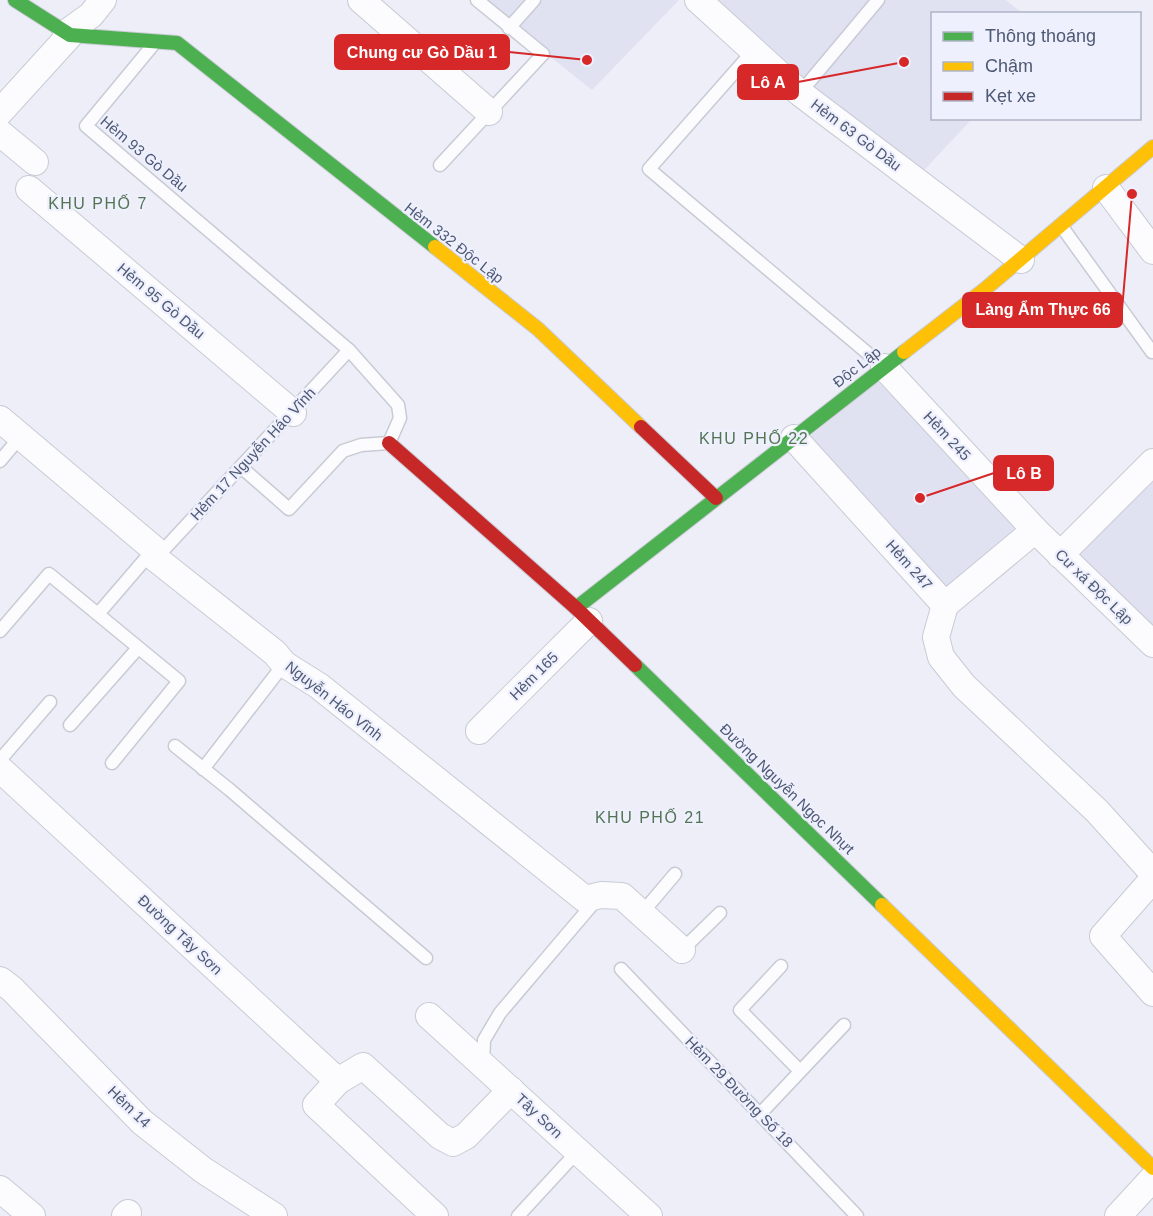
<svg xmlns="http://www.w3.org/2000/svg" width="1153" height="1216" viewBox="0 0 1153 1216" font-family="Arial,sans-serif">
	<rect width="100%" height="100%" fill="#edeef7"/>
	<g fill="#e0e2f2">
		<path d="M 479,0 L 679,0 L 592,90 Z"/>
		<path d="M 706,0 L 1006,0 L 1022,13 L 932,14 L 932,118 L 972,119 L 913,182 Z"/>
		<path d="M 877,381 L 1030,530 L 1036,525 L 1067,555 L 1146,475 L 1153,481 L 1153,642 L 1034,529 L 945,600 L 803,442 Z"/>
	</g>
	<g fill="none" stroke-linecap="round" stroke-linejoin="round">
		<g stroke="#c8cbd4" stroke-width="15">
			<g id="lane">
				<path d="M 509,28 L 534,0"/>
				<path d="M 153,45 L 86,126 L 349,350 L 398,405 L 400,418 L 389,443 L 361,445 L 343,451 L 289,509 L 241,467"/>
				<path d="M 754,50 L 649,169 L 884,367"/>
				<path d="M 800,93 L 878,0"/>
				<path d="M 440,165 L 543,54 L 477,0"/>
				<path d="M 1062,227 L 1152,352"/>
				<path d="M 0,461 L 21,436"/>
				<path d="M 156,558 L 349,350"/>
				<path d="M 98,614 L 153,550"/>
				<path d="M 0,631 L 49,574 L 179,681 L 112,763"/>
				<path d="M 70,725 L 138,648"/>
				<path d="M 175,746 L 230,790 L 426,958"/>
				<path d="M 0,760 L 50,702"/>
				<path d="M 203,769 L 284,664"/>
				<path d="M 642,913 L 675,874"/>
				<path d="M 682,950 L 720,913"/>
				<path d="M 781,966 L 740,1010 L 800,1071"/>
				<path d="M 621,969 L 857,1216"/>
				<path d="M 483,1063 L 484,1040 L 500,1013 L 597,899"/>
				<path d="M 760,1114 L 844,1025"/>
				<path d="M 518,1216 L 577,1152"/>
			</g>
		</g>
		<g stroke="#c8cbd4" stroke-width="28">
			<g id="street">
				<path d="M 361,0 L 489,112"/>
				<path d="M 698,0 L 800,93 L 1021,260"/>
				<path d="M 66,33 L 91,15 L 103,0"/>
				<path d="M 0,112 L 70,35"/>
				<path d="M 0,133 L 35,162"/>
				<path d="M 1106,188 L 1153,251"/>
				<path d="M 29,189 L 293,413"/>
				<path d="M 884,367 L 1035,530 L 1153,644"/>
				<path d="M 0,419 L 154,549 L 155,558 L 275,653 L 284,664 L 319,686 L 585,899 L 601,895 L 622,896 L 682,950"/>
				<path d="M 794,438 L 945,605 L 1035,530"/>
				<path d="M 1060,555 L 1153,462"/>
				<path d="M 945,605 L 936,637 L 941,657 L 964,686 L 1097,811 L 1153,873"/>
				<path d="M 479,731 L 589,621"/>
				<path d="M 0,769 L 338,1081 L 363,1066 L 440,1136 L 453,1143 L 466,1136 L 511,1090"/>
				<path d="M 1153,879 L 1103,936 L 1153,993"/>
				<path d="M 0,980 L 12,989 L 142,1122 L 203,1170 L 274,1216"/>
				<path d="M 429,1016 L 649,1216"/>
				<path d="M 338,1081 L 316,1105 L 435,1216"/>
				<path d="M 0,1189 L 32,1216"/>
				<path d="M 125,1216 L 128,1213"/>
				<path d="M 1118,1216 L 1153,1178"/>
			</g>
		</g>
		<g stroke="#c9cbd6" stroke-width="16">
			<g id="fast">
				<path d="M 15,0 L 70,35 L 177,43 L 435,247"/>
				<path d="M 576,608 L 904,352"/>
				<path d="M 635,665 L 882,905"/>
			</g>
		</g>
		<g stroke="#c9cbd6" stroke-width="16">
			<g id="slow">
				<path d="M 435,247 L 538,329 L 641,427"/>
				<path d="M 904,352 L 984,290 L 1153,147"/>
				<path d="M 882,905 L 1153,1168"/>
			</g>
		</g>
		<g stroke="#c9cbd6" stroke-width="16">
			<g id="jam">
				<path d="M 641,427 L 716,498"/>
				<path d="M 389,443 L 576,608 L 635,665"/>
			</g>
		</g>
		<use href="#lane" stroke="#fcfcfe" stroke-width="12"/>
		<use href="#street" stroke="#fcfcfe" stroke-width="26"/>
		<use href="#fast" stroke="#4caf50" stroke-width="14"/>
		<use href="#slow" stroke="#ffc107" stroke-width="14"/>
		<use href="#jam" stroke="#c62828" stroke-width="14"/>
	</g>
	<g text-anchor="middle" stroke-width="4.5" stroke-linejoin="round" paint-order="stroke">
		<g font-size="15" fill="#4e5973" stroke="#eff0fe">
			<text transform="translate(856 135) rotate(37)" y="5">Hẻm 63 Gò Dầu</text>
			<text transform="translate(144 154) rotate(40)" y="5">Hẻm 93 Gò Dầu</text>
			<text transform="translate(454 243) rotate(38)" y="5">Hẻm 332 Độc Lập</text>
			<text transform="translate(161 301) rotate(40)" y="5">Hẻm 95 Gò Dầu</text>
			<text transform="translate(857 367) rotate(-38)" y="5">Độc Lập</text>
			<text transform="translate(947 436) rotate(47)" y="5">Hẻm 245</text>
			<text transform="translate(253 454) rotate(-47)" y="5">Hẻm 17 Nguyễn Háo Vĩnh</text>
			<text transform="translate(909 565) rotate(48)" y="5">Hẻm 247</text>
			<text transform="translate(1094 587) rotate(44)" y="5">Cư xá Độc Lập</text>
			<text transform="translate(534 676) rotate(-45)" y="5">Hẻm 165</text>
			<text transform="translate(334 701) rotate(38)" y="5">Nguyễn Háo Vĩnh</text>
			<text transform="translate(787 789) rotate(44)" y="5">Đường Nguyễn Ngọc Nhựt</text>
			<text transform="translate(180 935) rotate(43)" y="5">Đường Tây Sơn</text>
			<text transform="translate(739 1092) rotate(46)" y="5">Hẻm 29 Đường Số 18</text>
			<text transform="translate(129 1107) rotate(44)" y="5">Hẻm 14</text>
			<text transform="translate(539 1116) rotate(43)" y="5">Tây Sơn</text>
		</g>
		<g font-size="16" letter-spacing="1.5" fill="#547554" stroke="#eff0fe">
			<text x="98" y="209">KHU PHỐ 7</text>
			<text x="754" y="444">KHU PHỐ 22</text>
			<text x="650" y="823">KHU PHỐ 21</text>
		</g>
	</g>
	<path fill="none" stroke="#d62828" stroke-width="2" d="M587 60L509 52M904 62L798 82M1132 194L1122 310M920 498L994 473"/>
	<g fill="#d62828" stroke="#eff0fe" stroke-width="2">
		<circle cx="587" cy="60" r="6"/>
		<circle cx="904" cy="62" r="6"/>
		<circle cx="1132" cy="194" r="6"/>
		<circle cx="920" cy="498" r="6"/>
	</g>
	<g fill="#d62828" stroke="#d62828" stroke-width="2">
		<rect x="335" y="35" width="174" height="34" rx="6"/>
		<rect x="738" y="65" width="60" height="34" rx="6"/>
		<rect x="963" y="293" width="159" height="34" rx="6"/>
		<rect x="994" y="456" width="59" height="34" rx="6"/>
	</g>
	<g font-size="16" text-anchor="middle" font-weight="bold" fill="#fff">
		<text x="422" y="58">Chung cư Gò Dầu 1</text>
		<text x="768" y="88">Lô A</text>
		<text x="1043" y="315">Làng Ẩm Thực 66</text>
		<text x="1024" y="479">Lô B</text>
	</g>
	<rect x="931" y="12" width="210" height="108" fill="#eff0fe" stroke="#afb4c6" stroke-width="1.5"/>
	<rect x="943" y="32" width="30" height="9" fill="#4caf50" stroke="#afb4c6" stroke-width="1.5"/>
	<text x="985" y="42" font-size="18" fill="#4e5973">Thông thoáng</text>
	<rect x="943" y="62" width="30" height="9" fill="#ffc107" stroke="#afb4c6" stroke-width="1.5"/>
	<text x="985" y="72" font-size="18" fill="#4e5973">Chậm</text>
	<rect x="943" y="92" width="30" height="9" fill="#c62828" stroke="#afb4c6" stroke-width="1.5"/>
	<text x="985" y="102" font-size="18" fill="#4e5973">Kẹt xe</text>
</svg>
